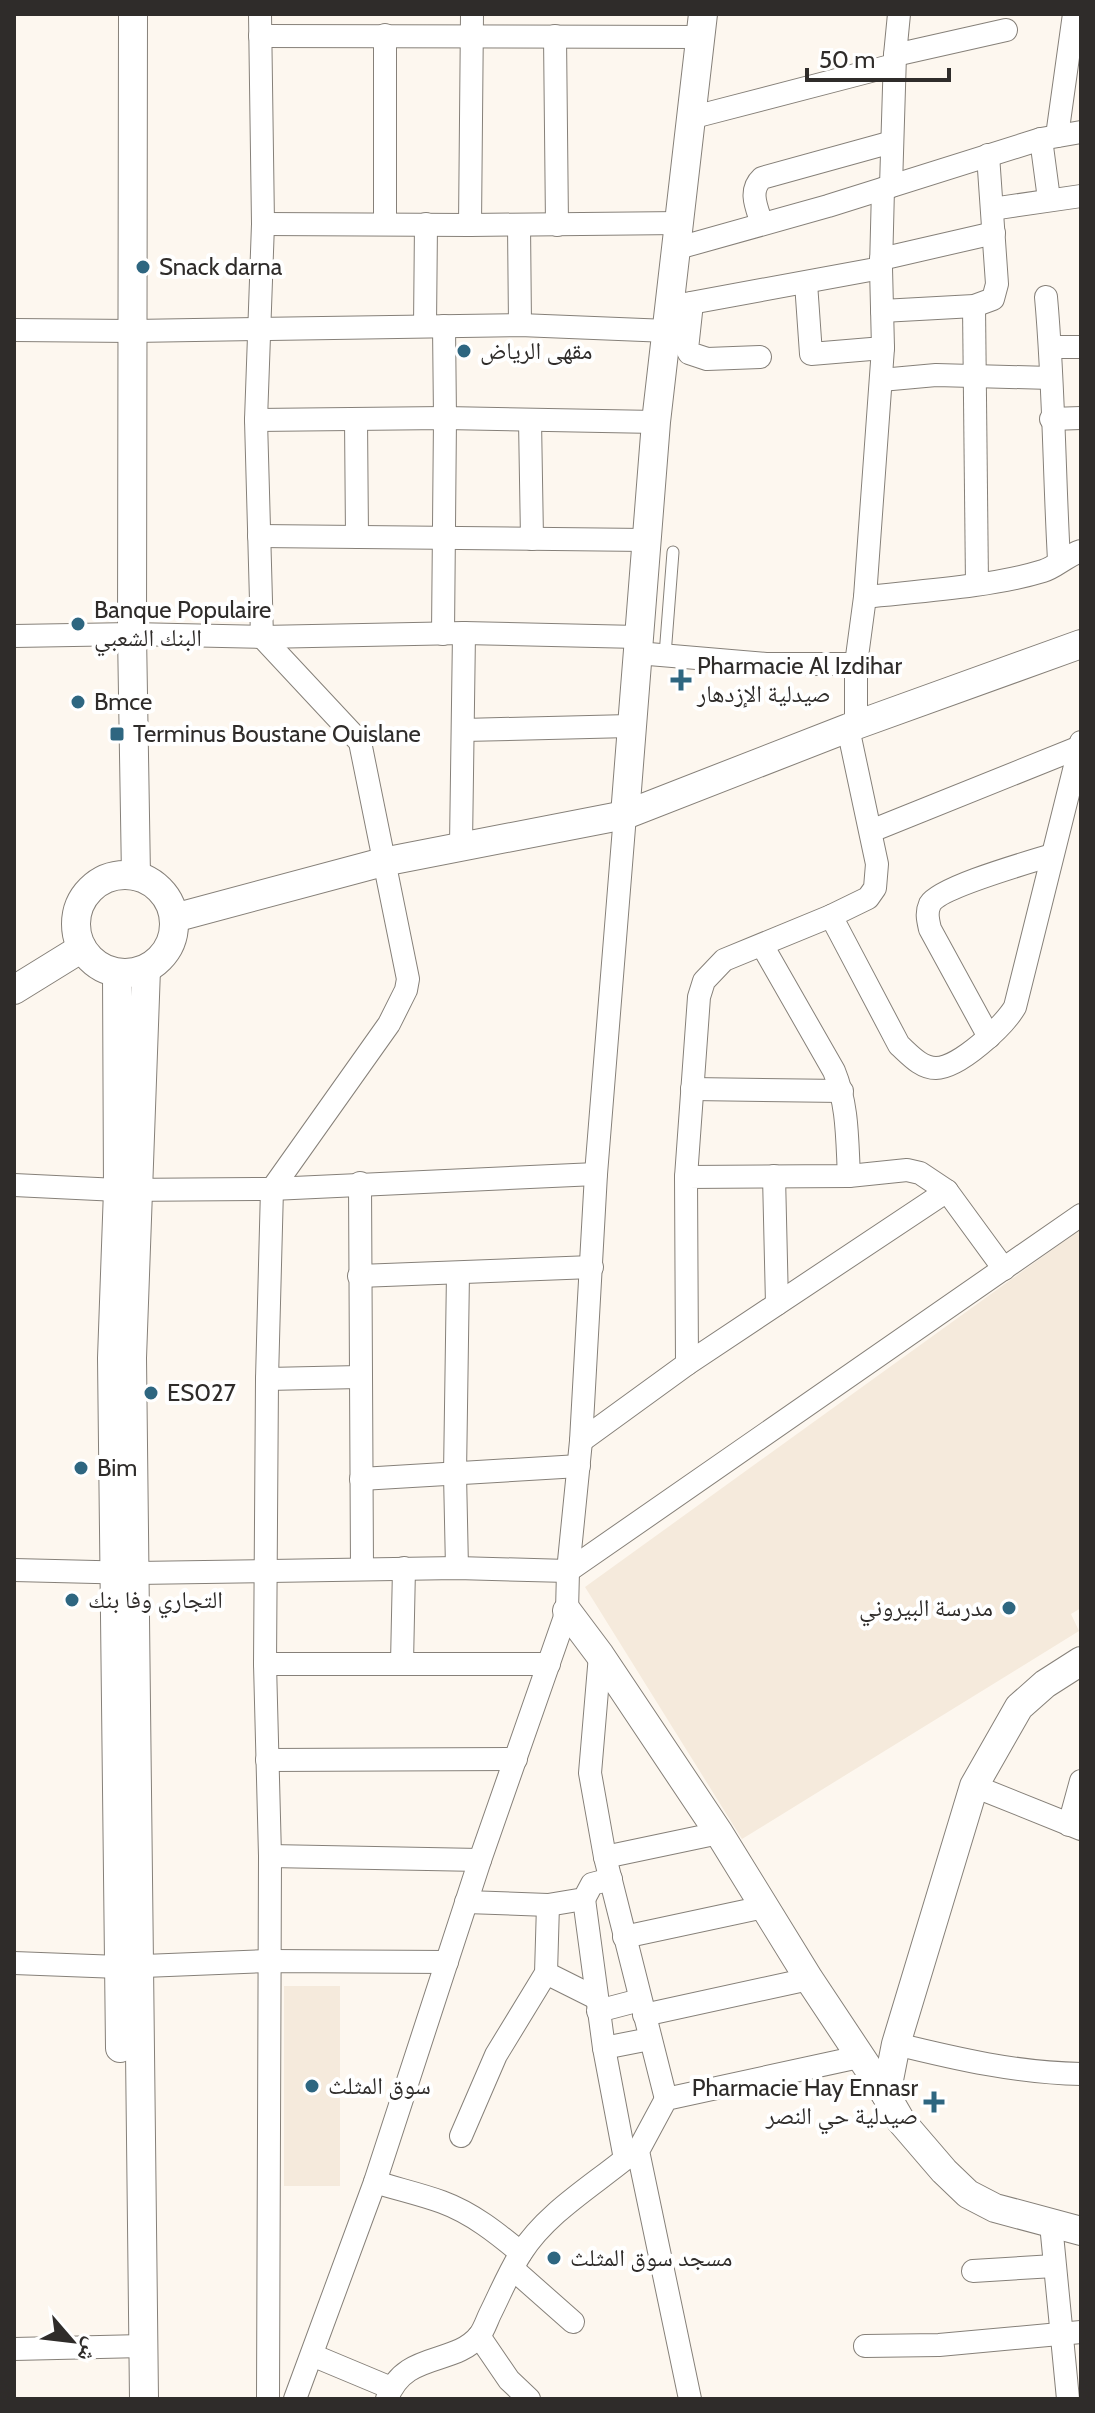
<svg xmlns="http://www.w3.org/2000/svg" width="1095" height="2413" viewBox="0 0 1095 2413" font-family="Cabin,'Noto Naskh Arabic',sans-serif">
	<rect width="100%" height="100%" fill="#fdf7ef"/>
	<g fill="#f5eadc">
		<path d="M 1081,1229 L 1081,1608 L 1071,1614 L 1079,1631 L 742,1839 L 585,1587 Z"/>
		<rect x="284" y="1986" width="56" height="200"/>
	</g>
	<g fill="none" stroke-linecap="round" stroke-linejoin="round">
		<g stroke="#868079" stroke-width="13">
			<path id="service" d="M 665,655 L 673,552"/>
		</g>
		<g stroke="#868079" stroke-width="24">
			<g id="minor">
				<path d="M 260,14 L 263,224 L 256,420 L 262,637 L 360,742 L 408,979 L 406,990 L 389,1024 L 272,1189 L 267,1379 L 265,1664 L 270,1856 L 268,2399"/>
				<path d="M 472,14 L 470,225 L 681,223"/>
				<path d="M 899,14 L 895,55 L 1006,30"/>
				<path d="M 260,36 L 701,37"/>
				<path d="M 555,36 L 557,225"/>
				<path d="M 690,118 L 894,65"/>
				<path d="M 1057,136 L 1074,14"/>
				<path d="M 1041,139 L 1049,199"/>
				<path d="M 891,186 L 895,55"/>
				<path d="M 992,209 L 1081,196"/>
				<path d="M 263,224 L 470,225"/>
				<path d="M 385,224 L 385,35"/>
				<path d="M 762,224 C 757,208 748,191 762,178 L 892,142"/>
				<path d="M 519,225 L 520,325"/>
				<path d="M 678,248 L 828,206 L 1041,139 L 1081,132"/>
				<path d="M 881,259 L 994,233"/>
				<path d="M 806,283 L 811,354 L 883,348 L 881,268"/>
				<path d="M 1046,297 C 1054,384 1054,472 1059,560"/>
				<path d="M 692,303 L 687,349 L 689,353 L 707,359 L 760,357"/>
				<path d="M 974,306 L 977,584"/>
				<path d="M 669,307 L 881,268 L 883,189"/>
				<path d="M 882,311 L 974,306 L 993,299 L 997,284 L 988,155"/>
				<path d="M 425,326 L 426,224"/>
				<path d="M 444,326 L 445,418 L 656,422"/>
				<path d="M 14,330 L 133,331 L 520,325 L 668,331"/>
				<path d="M 1051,347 L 1081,347"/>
				<path d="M 881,380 L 936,375 L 1051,378"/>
				<path d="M 356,419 L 357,537"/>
				<path d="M 1051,419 L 1081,418"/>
				<path d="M 256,420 L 445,418 L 443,634"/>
				<path d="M 530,420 L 532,539"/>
				<path d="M 259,536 L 646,540"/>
				<path d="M 865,597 C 919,591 991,587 1043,571 C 1056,567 1066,556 1081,551"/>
				<path d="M 14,636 L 132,634 L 262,637 L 464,633 L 638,637"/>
				<path d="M 637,653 L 766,664 L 856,664 L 865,597 L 883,348"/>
				<path d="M 856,664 L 856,726"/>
				<path d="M 463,730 L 630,726"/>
				<path d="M 871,831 L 1080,747"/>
				<path d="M 461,845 L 464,633"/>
				<path d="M 831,916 L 899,1045 C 910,1055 921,1068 936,1068 C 959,1068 1004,1026 1015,1007 L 1081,742"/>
				<path d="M 762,945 L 834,1071 C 848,1105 847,1139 849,1176"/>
				<path d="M 989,1037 L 930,929 C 928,920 926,913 930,904 C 940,887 1030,862 1052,855"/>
				<path d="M 692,1089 L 842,1091"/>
				<path d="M 774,1176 L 777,1304"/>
				<path d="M 686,1177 L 699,997 L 704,981 L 724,960 L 831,916 L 868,898 L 875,888 L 877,864 L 848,728"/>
				<path d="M 360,1183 L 362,1568"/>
				<path d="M 14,1185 L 118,1190 L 272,1189 L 596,1174"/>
				<path d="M 359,1276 L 592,1267"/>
				<path d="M 687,1364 L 947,1191"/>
				<path d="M 267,1379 L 360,1377"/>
				<path d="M 581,1441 L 687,1364 L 686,1177 L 849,1176 L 907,1170 L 920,1173 L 947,1191 L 1004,1269"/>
				<path d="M 361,1479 L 579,1466"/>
				<path d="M 457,1568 L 455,1474 L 458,1273"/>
				<path d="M 14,1570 L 136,1573 L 457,1568 L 568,1571 L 1081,1215"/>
				<path d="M 600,1655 L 590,1773 L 605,1857 L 666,2099"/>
				<path d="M 402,1663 L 404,1568"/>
				<path d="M 265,1664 L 549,1664"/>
				<path d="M 267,1760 L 516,1759"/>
				<path d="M 974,1786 L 1081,1829"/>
				<path d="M 1069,1825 L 1081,1781"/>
				<path d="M 270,1856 L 480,1860"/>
				<path d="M 605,1857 L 719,1833"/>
				<path d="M 584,1899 L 604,2048 L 625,2159 L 635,2153"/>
				<path d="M 466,1902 L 548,1905 L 584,1899 L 592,1884 L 611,1879"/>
				<path d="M 624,1937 L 764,1907"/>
				<path d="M 14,1963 L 119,1967 L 269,1961 L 447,1962"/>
				<path d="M 546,1973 L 596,1998"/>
				<path d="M 598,2011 L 640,2000"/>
				<path d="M 644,2015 L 809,1979"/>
				<path d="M 896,2044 C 957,2059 1018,2073 1081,2074"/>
				<path d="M 604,2048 L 650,2039"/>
				<path d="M 461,2136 L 496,2055 L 546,1973 L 548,1905"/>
				<path d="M 375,2182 C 397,2189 420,2194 442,2202 C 472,2213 497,2233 521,2253"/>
				<path d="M 1051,2224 L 1068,2399"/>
				<path d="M 513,2269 L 573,2322"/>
				<path d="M 973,2271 L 1054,2266"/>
				<path d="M 479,2336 L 509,2380 L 529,2399"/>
				<path d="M 865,2346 L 939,2345 L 1081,2332"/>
				<path d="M 14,2349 L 143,2346"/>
				<path d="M 312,2355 L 391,2388"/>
				<path d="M 295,2399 L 375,2182 L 480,1860 L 567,1611 L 568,1571 L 581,1441 L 596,1174 L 625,815"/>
				<path d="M 387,2399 C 404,2351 454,2366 479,2336 C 484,2330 487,2320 490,2314 C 500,2294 509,2272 521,2253 C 546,2214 589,2188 625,2159"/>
				<path d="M 690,2399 L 638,2151 L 666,2099 L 859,2057"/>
			</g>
		</g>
		<g stroke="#868079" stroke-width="30">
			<g id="tertiary">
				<path d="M 133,14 L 132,634 L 136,876"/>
				<path d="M 625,815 L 656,422 L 703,14"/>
				<circle cx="125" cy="924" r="49"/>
				<path d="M 174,918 L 383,862 L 625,815 L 848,728 L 1081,644"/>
				<path d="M 117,973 L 118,1190 L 112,1358 L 120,2048"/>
				<path d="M 14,990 L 82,948"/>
				<path d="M 567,1611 L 600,1655 L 719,1833 L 809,1979 L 886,2095 L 901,2121 L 944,2171 L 968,2194 L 995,2208 L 1081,2231"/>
				<path d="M 886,2095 L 896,2044 L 974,1786 L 1019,1707 L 1045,1684 L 1081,1661"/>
				<path d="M 144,2399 L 132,1358 L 146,969"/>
			</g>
		</g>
		<use href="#service" stroke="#fff" stroke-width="11"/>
		<use href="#minor" stroke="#fff" stroke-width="22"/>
		<use href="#tertiary" stroke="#fff" stroke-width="28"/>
	</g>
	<g fill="#2e6680" stroke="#fff" stroke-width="3">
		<circle cx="143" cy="267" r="8"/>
		<circle cx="464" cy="351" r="8"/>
		<circle cx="78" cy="624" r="8"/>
		<path d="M677 668h8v8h8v8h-8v8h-8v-8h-8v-8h8z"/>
		<circle cx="78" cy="702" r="8"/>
		<rect x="109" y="726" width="16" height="16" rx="4"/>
		<circle cx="151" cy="1393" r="8"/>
		<circle cx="81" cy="1468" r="8"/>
		<circle cx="72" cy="1600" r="8"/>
		<circle cx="1009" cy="1608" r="8"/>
		<circle cx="312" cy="2086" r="8"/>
		<path d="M930 2090h8v8h8v8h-8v8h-8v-8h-8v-8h8z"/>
		<circle cx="554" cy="2258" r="8"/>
	</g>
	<g text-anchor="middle" stroke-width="8" stroke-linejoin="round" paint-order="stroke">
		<g font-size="24" fill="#2f2c2a" stroke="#fff" text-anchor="start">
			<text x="159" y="275">Snack darna</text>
			<text x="480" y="359">مقهى الرياض</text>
			<text x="94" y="618">Banque Populaire<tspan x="94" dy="28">البنك الشعبي</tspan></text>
			<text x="697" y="674">Pharmacie Al Izdihar<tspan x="697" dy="28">صيدلية الإزدهار</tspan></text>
			<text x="94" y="710">Bmce</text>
			<text x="133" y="742">Terminus Boustane Ouislane</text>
			<text x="167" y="1401">ES027</text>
			<text x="97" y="1476">Bim</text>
			<text x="88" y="1608">التجاري وفا بنك</text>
			<text x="993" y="1616" text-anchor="end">مدرسة البيروني</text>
			<text x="328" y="2094">سوق المثلث</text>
			<text x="918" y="2096" text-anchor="end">Pharmacie Hay Ennasr<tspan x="918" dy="28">صيدلية حي النصر</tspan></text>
			<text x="570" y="2266">مسجد سوق المثلث</text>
		</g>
	</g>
	<rect width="1095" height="2413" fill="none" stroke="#2f2c2a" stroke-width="32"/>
	<g transform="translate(72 2341) rotate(118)" stroke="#ffffff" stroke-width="6" paint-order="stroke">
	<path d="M0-6L14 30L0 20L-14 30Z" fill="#2f2c2a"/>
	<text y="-12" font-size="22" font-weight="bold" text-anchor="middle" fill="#2f2c2a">ش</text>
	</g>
	<path d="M807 68v12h142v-12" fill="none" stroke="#2f2c2a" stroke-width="4"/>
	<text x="819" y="68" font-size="24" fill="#2f2c2a" stroke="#ffffff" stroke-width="6" paint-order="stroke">50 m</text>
</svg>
